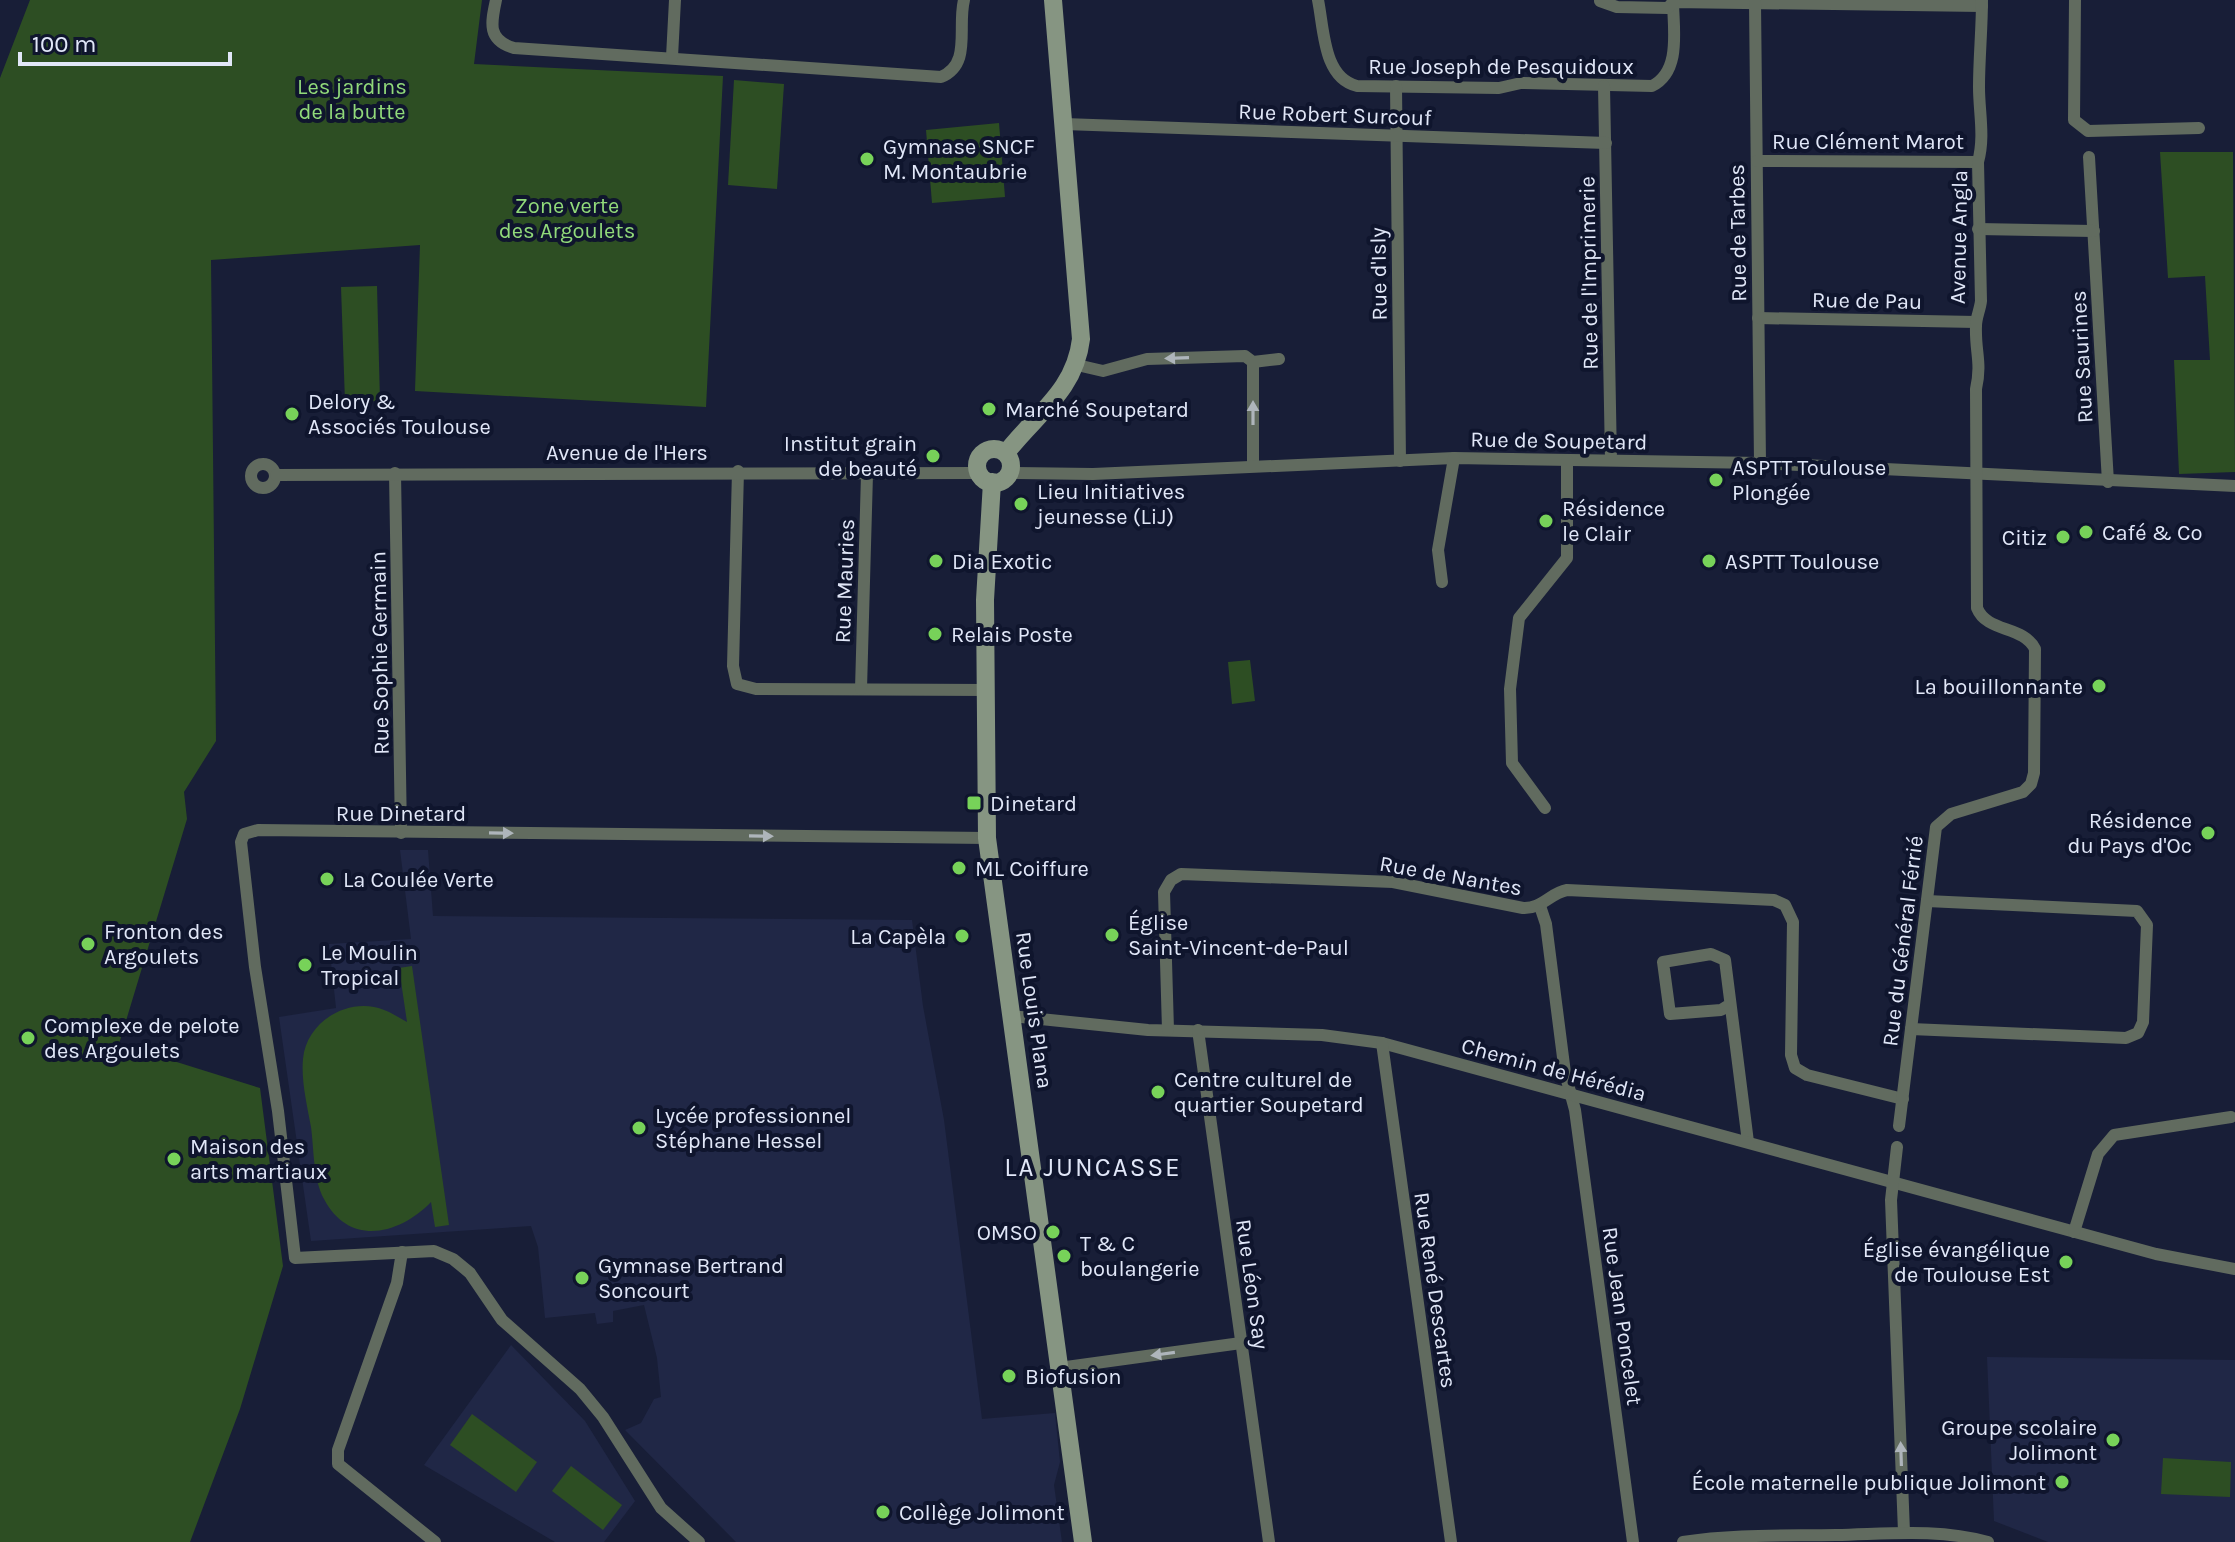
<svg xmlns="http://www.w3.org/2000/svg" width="2235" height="1542" viewBox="0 0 2235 1542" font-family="Karla,sans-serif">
	<rect width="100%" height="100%" fill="#181e37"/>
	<g fill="#202746">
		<path d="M 400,850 L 428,850 L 433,916 L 912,920 L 923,1006 L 944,1120 L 982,1419 L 1055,1413 L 1060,1462 L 1054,1485 L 1062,1542 L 736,1542 L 625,1430 L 641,1423 L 654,1399 L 661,1397 L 657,1358 L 644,1305 L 613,1311 L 613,1322 L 597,1324 L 595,1313 L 545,1318 L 538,1247 L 531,1226 L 311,1241 L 279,1017 L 336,1008 L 329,944 L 411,939 Z"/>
		<path d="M 511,1345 L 585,1421 L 635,1501 L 604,1542 L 555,1542 L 424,1465 Z"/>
		<path d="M 1987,1357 L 2235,1360 L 2235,1542 L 2048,1542 L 1994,1521 Z"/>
	</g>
	<g fill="#2d4e23">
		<path d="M 30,0 L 482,0 L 474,64 L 723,76 L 706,407 L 415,391 L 420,245 L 211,260 L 216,741 L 184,792 L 187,819 L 119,1044 L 260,1088 L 283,1266 L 240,1409 L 190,1542 L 0,1542 L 0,78 Z"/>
		<path d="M 734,80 L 784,84 L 777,189 L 728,185 Z"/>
		<path d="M 999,123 L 1005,197 L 932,203 L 926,130 Z"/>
		<path d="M 2160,152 L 2233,152 L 2235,472 L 2179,474 L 2174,360 L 2210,360 L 2205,276 L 2168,278 Z"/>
		<path d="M 377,286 L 380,401 L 345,402 L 341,287 Z"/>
		<path d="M 1250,660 L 1255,701 L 1232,704 L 1228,662 Z"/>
		<path d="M 412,966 L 449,1225 L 435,1227 L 431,1202 C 400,1234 350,1248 324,1199 C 313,1179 314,1149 311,1127 C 307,1105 301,1081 303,1059 C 306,1025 341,1001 374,1007 C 386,1009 396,1016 407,1022 L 399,968 Z"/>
		<path d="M 472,1414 L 537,1462 L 516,1492 L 450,1445 Z"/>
		<path d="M 2163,1458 L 2231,1462 L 2230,1497 L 2161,1494 Z"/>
		<path d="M 571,1466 L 622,1505 L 603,1530 L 552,1491 Z"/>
	</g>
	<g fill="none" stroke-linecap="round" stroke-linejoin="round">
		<g stroke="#616b5f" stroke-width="12">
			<path d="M 496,0 C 491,23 487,40 514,48 L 941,77 C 972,64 957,28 964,0"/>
			<path d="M 1318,0 C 1324,29 1323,78 1357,86 L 1499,88 L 1521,83 L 1652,86 C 1682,71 1673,28 1673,0"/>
			<path d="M 2075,0 L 2074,120 L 2088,131 L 2199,128"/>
			<path d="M 1600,1 L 1617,7 L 1668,8 L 1673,2 L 1982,6"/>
			<path d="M 1755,3 L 1760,463"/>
			<path d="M 672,57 L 675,0"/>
			<path d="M 1396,86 L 1400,461"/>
			<path d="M 1604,86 L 1611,460"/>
			<path d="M 1064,124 L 1606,143"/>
			<path d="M 2089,157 L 2108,482"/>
			<path d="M 1757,161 L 1978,162"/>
			<path d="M 1978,229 L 2094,231"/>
			<path d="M 1758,318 L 1976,322"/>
			<path d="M 1077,365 L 1103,371 L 1147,359 L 1245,356 L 1253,362 L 1279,359"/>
			<circle cx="263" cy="476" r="12"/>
			<path d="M 1253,465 L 1253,362"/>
			<path d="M 738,471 L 733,666 L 737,684 L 756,689 L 988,690"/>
			<path d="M 395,473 L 401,833"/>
			<path d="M 1009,473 L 1093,474 L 1454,458 L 1760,463 L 2235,486"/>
			<path d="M 276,475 L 979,473"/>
			<path d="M 1442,582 L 1438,550 L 1454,458"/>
			<path d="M 861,689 L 867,474"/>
			<path d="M 1545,808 L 1512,763 L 1510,689 L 1519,618 L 1567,558 L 1567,460"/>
			<path d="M 1540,906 L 1546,924 L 1565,1073 L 1575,1110 L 1633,1542"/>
			<path d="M 1729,1005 L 1721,1010 L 1670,1014 L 1663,962 L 1711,954 L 1725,960 L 1748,1142"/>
			<path d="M 1012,1016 L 1148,1030 L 1322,1035 L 1382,1043 L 2156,1254 L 2235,1269"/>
			<path d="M 1911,1029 L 2126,1038 L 2138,1033 L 2143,1022 L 2147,925 L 2137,911 L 1927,901"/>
			<path d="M 1168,1030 L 1164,892 L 1171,880 L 1181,874 L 1393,882 L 1523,908 C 1542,909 1550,893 1567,890 L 1774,900 L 1785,905 L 1793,922 L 1791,1055 L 1795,1068 L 1807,1075 L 1903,1099"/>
			<path d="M 1198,1030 L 1269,1542"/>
			<path d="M 1382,1043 L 1451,1542"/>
			<path d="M 1899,1126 L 1936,827 L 1951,814 L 2023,792 L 2031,784 L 2034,773 L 2035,649 C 2023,625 1987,633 1977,608 L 1976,389 C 1982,362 1975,352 1976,326 C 1976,317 1980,310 1981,301 L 1978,162 C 1985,136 1979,113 1979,87 C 1979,58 1982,29 1982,0"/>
			<path d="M 1897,1147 L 1891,1200 L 1904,1532"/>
			<path d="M 2074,1232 L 2098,1154 L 2114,1135 L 2231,1117"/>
			<path d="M 402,1252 L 397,1283 L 338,1450 L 338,1464 L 435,1542"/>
			<path d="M 1059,1368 L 1241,1343"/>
			<path d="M 699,1542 L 661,1508 L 603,1417 L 580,1389 L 502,1320 L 470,1273 L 453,1259 L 434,1251 L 295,1258 L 278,1111 L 255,967 L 241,842 L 244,834 L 258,830 L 987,838"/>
			<path d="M 1683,1542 C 1734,1534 1785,1536 1836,1535 C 1888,1534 1937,1528 1988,1542"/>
		</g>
		<g stroke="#869582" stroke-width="18">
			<circle cx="994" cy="466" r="17"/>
			<path d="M 1006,453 C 1036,414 1075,391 1081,339 L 1053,0"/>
			<path d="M 992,482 L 985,600 L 987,838 L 1083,1542"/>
		</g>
	</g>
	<defs><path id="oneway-solid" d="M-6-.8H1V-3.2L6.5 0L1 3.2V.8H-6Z" transform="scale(2)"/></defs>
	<g fill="#aeb5bb">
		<use href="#oneway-solid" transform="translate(1177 358) rotate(178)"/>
		<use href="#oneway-solid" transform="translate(1253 413) rotate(-90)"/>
		<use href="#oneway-solid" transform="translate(501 833) rotate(1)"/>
		<use href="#oneway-solid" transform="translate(761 836) rotate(1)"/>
		<use href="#oneway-solid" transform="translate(1163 1354) rotate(172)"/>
		<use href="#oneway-solid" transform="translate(1901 1454) rotate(-92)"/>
	</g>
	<g fill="#77d259" stroke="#0f152d" stroke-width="3">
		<circle cx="867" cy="159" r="8"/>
		<circle cx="989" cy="409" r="8"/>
		<circle cx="292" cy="414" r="8"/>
		<circle cx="933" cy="456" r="8"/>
		<circle cx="1716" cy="480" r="8"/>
		<circle cx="1021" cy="504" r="8"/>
		<circle cx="1546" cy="521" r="8"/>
		<circle cx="2086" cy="532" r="8"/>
		<circle cx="2063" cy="537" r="8"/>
		<circle cx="936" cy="561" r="8"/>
		<circle cx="1709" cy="561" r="8"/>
		<circle cx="935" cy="634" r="8"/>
		<circle cx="2099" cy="686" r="8"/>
		<rect x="966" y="795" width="16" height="16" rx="4"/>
		<circle cx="2208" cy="833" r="8"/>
		<circle cx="959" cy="868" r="8"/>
		<circle cx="327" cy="879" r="8"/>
		<circle cx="1112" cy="935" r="8"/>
		<circle cx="962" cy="936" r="8"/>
		<circle cx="88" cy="944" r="8"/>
		<circle cx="305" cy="965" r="8"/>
		<circle cx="28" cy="1038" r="8"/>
		<circle cx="1158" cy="1092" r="8"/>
		<circle cx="639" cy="1128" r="8"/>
		<circle cx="174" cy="1159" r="8"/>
		<circle cx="1053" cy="1232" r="8"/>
		<circle cx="1064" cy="1256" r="8"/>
		<circle cx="2066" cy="1262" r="8"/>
		<circle cx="582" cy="1278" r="8"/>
		<circle cx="1009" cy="1376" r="8"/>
		<circle cx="2113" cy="1440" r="8"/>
		<circle cx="2062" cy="1482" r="8"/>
		<circle cx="883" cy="1512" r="8"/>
	</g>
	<g text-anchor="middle" stroke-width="8" stroke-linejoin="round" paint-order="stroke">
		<g font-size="22" fill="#e1e7f8" stroke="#0f152d">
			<text x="1501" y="74">Rue Joseph de Pesquidoux</text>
			<text transform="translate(1335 114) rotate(2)" y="8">Rue Robert Surcouf</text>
			<text x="1868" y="149">Rue Clément Marot</text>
			<text transform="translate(1737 233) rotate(-91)" y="8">Rue de Tarbes</text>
			<text transform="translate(1958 237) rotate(-89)" y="8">Avenue Angla</text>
			<text transform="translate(1588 273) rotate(-91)" y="8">Rue de l'Imprimerie</text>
			<text transform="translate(1378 274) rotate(-91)" y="8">Rue d'Isly</text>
			<text transform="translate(1867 300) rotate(1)" y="8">Rue de Pau</text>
			<text transform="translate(2081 357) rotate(-93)" y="8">Rue Saurines</text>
			<text transform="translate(1559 440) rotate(1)" y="8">Rue de Soupetard</text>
			<text x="627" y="460">Avenue de l'Hers</text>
			<text transform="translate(844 581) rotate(-88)" y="8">Rue Mauries</text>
			<text transform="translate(379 653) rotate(-91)" y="8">Rue Sophie Germain</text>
			<text x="401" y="821">Rue Dinetard</text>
			<text transform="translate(1451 875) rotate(10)" y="8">Rue de Nantes</text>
			<text transform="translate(1902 941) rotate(-83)" y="8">Rue du Général Férrié</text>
			<text transform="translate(1035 1010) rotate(82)" y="8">Rue Louis Plana</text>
			<text transform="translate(1554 1069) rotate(15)" y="8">Chemin de Hérédia</text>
			<text transform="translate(1253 1284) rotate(82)" y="8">Rue Léon Say</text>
			<text transform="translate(1436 1290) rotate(82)" y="8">Rue René Descartes</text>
			<text transform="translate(1623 1316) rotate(82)" y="8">Rue Jean Poncelet</text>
		</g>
		<g font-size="22" fill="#91da7a" stroke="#0f152d">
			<text x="352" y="94">Les jardins<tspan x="352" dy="25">de la butte</tspan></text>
			<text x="567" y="213">Zone verte<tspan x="567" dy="25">des Argoulets</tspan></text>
		</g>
		<g font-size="22" fill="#e1e7f8" stroke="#0f152d" text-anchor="start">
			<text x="883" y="154">Gymnase SNCF<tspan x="883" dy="25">M. Montaubrie</tspan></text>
			<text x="308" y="409">Delory &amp;<tspan x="308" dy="25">Associés Toulouse</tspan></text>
			<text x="1005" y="417">Marché Soupetard</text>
			<text x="917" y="451" text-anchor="end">Institut grain<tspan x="917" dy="25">de beauté</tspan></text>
			<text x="1732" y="475">ASPTT Toulouse<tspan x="1732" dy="25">Plongée</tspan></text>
			<text x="1037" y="499">Lieu Initiatives<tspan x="1037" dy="25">jeunesse (LiJ)</tspan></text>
			<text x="1562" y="516">Résidence<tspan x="1562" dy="25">le Clair</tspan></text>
			<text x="2102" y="540">Café &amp; Co</text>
			<text x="2047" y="545" text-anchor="end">Citiz</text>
			<text x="952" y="569">Dia Exotic</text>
			<text x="1725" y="569">ASPTT Toulouse</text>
			<text x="951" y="642">Relais Poste</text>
			<text x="2083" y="694" text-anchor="end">La bouillonnante</text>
			<text x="990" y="811">Dinetard</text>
			<text x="2192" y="828" text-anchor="end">Résidence<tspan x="2192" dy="25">du Pays d'Oc</tspan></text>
			<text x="975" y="876">ML Coiffure</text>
			<text x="343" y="887">La Coulée Verte</text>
			<text x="1128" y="930">Église<tspan x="1128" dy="25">Saint-Vincent-de-Paul</tspan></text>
			<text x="104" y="939">Fronton des<tspan x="104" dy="25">Argoulets</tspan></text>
			<text x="946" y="944" text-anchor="end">La Capèla</text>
			<text x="321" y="960">Le Moulin<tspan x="321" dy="25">Tropical</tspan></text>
			<text x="44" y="1033">Complexe de pelote<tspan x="44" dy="25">des Argoulets</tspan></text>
			<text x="1174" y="1087">Centre culturel de<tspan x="1174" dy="25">quartier Soupetard</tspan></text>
			<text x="655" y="1123">Lycée professionnel<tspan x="655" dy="25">Stéphane Hessel</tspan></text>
			<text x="190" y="1154">Maison des<tspan x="190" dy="25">arts martiaux</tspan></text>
			<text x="1037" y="1240" text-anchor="end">OMSO</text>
			<text x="1080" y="1251">T &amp; C<tspan x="1080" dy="25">boulangerie</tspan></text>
			<text x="2050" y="1257" text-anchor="end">Église évangélique<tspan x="2050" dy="25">de Toulouse Est</tspan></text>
			<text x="598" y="1273">Gymnase Bertrand<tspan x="598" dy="25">Soncourt</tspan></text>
			<text x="1025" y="1384">Biofusion</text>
			<text x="2097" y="1435" text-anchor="end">Groupe scolaire<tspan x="2097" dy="25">Jolimont</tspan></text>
			<text x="2046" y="1490" text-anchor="end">École maternelle publique Jolimont</text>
			<text x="899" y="1520">Collège Jolimont</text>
		</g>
		<g font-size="26" letter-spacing="2" fill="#e1e7f8" stroke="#0f152d">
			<text x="1093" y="1176">LA JUNCASSE</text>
		</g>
	</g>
	<path d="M20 52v12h210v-12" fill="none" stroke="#e1e7f8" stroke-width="4"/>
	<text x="32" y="52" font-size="24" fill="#e1e7f8" stroke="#0f152d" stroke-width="6" paint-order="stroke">100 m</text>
</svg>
